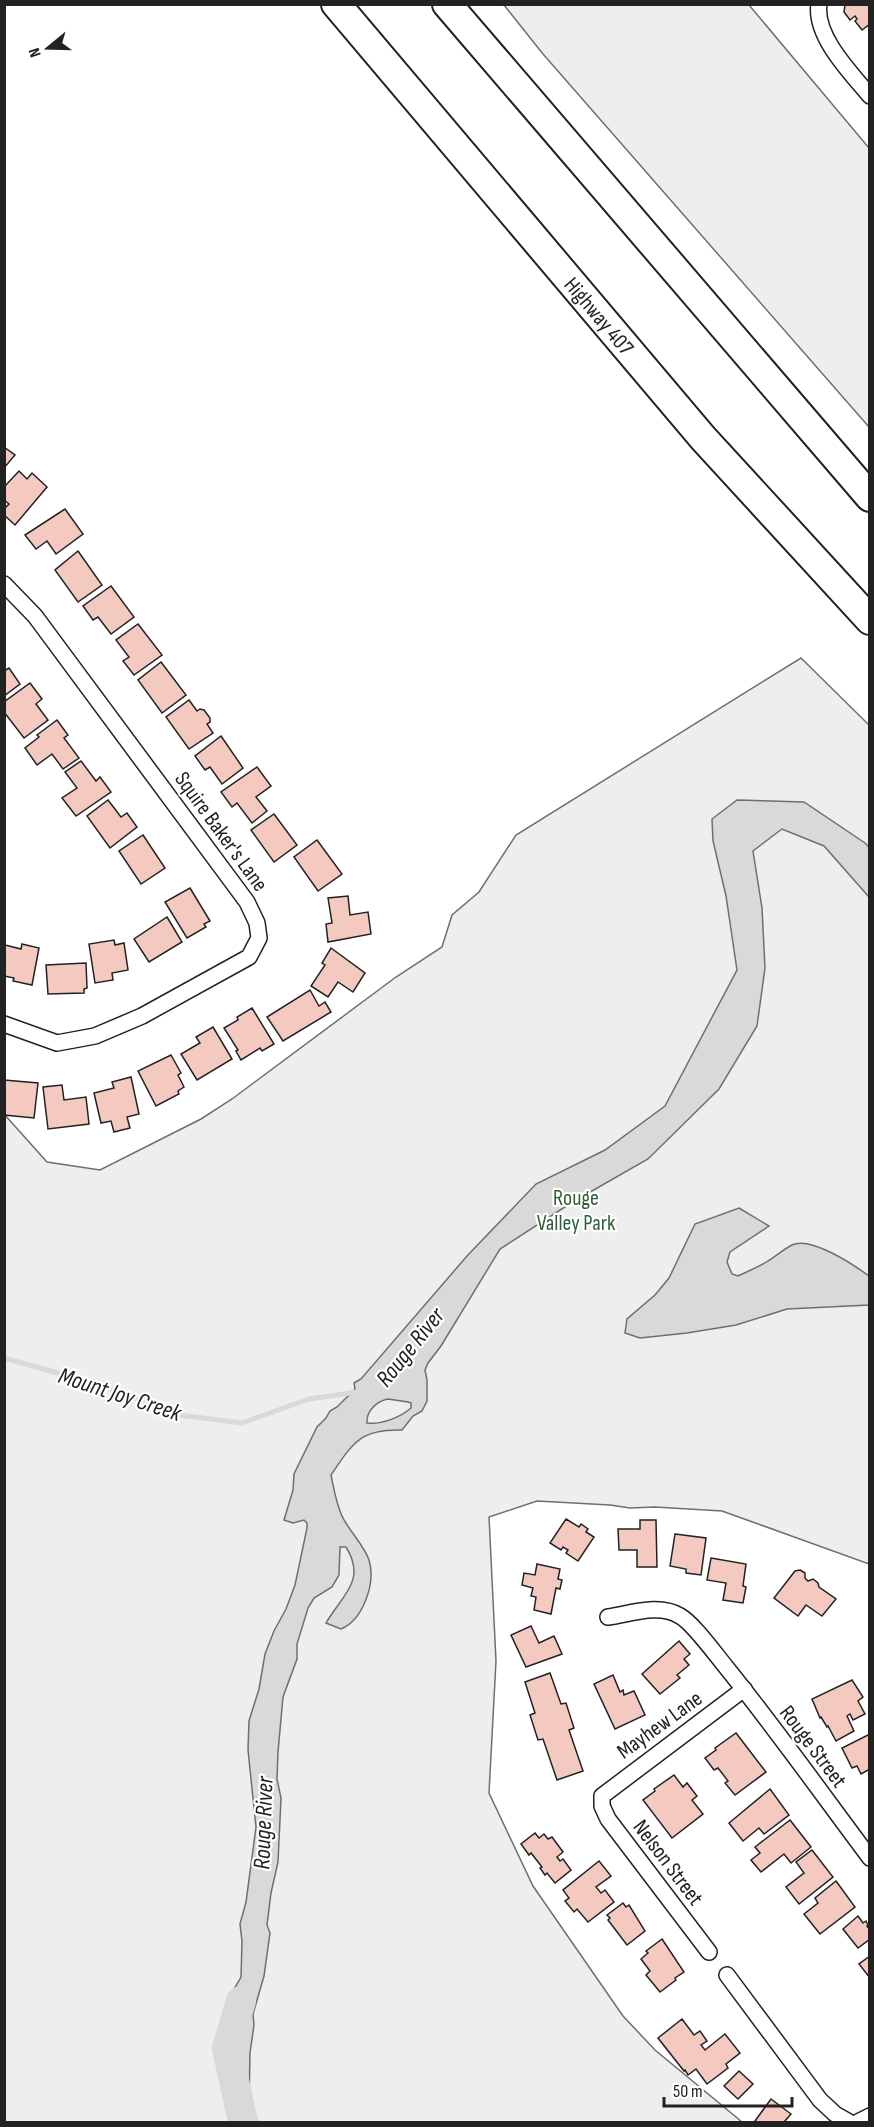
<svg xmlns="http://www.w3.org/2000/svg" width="874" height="2127" viewBox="0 0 874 2127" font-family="'Sofia Sans Condensed',sans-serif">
	<rect width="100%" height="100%" fill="#fff"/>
	<g fill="#eee" stroke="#6f6f6f" stroke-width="1.5">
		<path d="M 504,5 L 749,5 L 869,148 L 869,427 L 543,54 Z"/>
		<path d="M 801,658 L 869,725 L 869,1564 L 722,1511 L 655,1507 L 630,1508 L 610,1505 L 537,1501 L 489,1517 L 496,1661 L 489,1793 L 533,1886 L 623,2016 L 655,2050 L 742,2122 L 5,2122 L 4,1114 L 47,1162 L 100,1170 L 201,1119 L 232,1099 L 396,977 L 442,947 L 452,915 L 479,892 L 516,835 Z"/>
	</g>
	<g fill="#d9d9d9" stroke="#6f6f6f" stroke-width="1.5" fill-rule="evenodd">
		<path d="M 737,800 L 804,802 L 865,843 L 869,847 L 869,897 L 824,846 L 782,829 L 753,851 L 762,908 L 765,968 L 757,1026 L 719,1089 L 648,1159 L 571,1203 L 500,1249 L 441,1346 L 428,1363 L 425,1370 L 427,1380 L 427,1401 L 422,1411 L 413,1416 L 402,1430 C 359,1429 353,1443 331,1475 C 334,1489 336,1503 342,1516 C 349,1531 364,1545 369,1560 C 376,1583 363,1620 341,1629 L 326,1623 C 342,1595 367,1581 346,1547 L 340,1547 L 339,1575 L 332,1587 L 314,1598 L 308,1608 L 297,1644 L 297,1659 L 283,1697 L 278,1752 L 277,1779 L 281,1798 L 278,1862 L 271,1893 L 267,1925 L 270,1933 L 264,1976 L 253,2014 L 254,2025 L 250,2053 L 249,2103 L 258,2122 L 230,2122 L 231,2110 L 228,2096 L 231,2082 L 230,2046 L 227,2031 L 226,2009 L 231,2003 L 233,1991 L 241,1977 L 242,1941 L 240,1924 L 246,1902 L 256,1827 L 248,1750 L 249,1721 L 259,1689 L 265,1654 L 274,1631 L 286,1609 L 295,1585 L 307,1528 L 307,1523 L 304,1520 L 293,1523 L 284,1520 L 293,1490 L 294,1474 L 317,1427 L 326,1418 L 330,1411 L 337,1407 L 355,1389 L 354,1383 L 361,1379 L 467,1256 L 536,1184 L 605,1150 L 665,1106 L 737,970 L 726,896 L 713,841 L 712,819 ZM 388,1399 L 408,1402 L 411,1403 L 411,1408 C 401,1417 381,1425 367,1423 C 366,1411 377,1401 388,1399 Z"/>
		<path d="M 739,1208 L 769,1226 L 730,1252 L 727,1262 L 732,1274 L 738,1276 C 748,1271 759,1267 768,1261 C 776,1256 784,1249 792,1245 C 811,1236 854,1265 869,1276 L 869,1305 L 787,1309 L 736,1325 L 687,1333 L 640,1338 L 625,1333 L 627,1319 L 655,1295 L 669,1278 L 695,1224 Z"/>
	</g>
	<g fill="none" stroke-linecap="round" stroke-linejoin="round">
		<path stroke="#d9d9d9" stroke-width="5" d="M 4,1358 L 93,1383 L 179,1415 L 242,1423 L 309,1399 L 357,1392"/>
		<path stroke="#d9d9d9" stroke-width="30" d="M 241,2001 L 227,2048 L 243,2122"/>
	</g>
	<g fill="#f3c9c0" stroke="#222" stroke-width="1.5">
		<path d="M 870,4 L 870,24 L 862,30 L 855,21 L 857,19 L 855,16 L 850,20 L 844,12 L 845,5 Z"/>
		<path d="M 4,447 L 15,455 L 4,468 Z"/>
		<path d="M 19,471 L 27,479 L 32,473 L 47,487 L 15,525 L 4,515 L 4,509 L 9,504 L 4,500 L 4,487 Z"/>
		<path d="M 65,509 L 83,534 L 56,554 L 47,541 L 36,549 L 25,535 Z"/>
		<path d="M 78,551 L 102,585 L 78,602 L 55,570 Z"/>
		<path d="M 111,586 L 134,617 L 111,634 L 98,617 L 93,620 L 83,606 Z"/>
		<path d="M 138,624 L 162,655 L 134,675 L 123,661 L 129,657 L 116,640 Z"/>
		<path d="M 161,662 L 186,695 L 162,713 L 138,680 Z"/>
		<path d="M 9,668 L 20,684 L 4,696 L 4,671 Z"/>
		<path d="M 30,683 L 42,699 L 36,704 L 48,720 L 24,738 L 4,712 L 4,702 Z"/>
		<path d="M 189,700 L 197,711 L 200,709 L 204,710 L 210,718 L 210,722 L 207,724 L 213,733 L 189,749 L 166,717 Z"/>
		<path d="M 57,720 L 68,735 L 64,738 L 79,758 L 63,769 L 52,754 L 37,765 L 25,748 L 39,737 L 37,735 Z"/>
		<path d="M 221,736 L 243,768 L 222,784 L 210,767 L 205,770 L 195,756 Z"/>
		<path d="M 81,761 L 96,781 L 100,777 L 111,792 L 76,816 L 62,798 L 77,788 L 65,772 Z"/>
		<path d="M 257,767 L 271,786 L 256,797 L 267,811 L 252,823 L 237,803 L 232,807 L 221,792 Z"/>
		<path d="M 108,800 L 121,817 L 127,813 L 137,827 L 110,848 L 87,816 Z"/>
		<path d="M 274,814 L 297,845 L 274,862 L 251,830 Z"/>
		<path d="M 143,835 L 165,868 L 141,884 L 119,851 Z"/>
		<path d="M 317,840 L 342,874 L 318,891 L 294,857 Z"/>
		<path d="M 190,888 L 210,921 L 204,924 L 206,927 L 187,938 L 165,902 Z"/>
		<path d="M 348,896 L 350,915 L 368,912 L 371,934 L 328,942 L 326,924 L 332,923 L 328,898 Z"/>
		<path d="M 167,917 L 182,942 L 149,962 L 134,939 Z"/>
		<path d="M 114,940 L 115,945 L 124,943 L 128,970 L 112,973 L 113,980 L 95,983 L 89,944 Z"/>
		<path d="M 22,944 L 39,948 L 32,985 L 13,981 L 14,978 L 4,976 L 5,945 L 21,949 Z"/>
		<path d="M 331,948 L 365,973 L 353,992 L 338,982 L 328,997 L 311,986 L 325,965 L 322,963 Z"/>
		<path d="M 86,963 L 87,988 L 84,989 L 84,993 L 48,994 L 46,965 Z"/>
		<path d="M 310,990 L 319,1006 L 325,1002 L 331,1012 L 283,1041 L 267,1017 Z"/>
		<path d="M 252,1008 L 274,1044 L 262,1051 L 260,1048 L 241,1060 L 236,1051 L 238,1050 L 224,1028 L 238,1020 L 237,1017 Z"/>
		<path d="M 213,1027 L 232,1059 L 197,1080 L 181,1054 L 200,1043 L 196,1037 Z"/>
		<path d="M 171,1055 L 181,1073 L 178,1075 L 184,1087 L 178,1091 L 179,1094 L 156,1106 L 138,1071 Z"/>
		<path d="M 131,1077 L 139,1114 L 127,1117 L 130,1128 L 114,1132 L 111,1121 L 101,1123 L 94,1093 L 114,1088 L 112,1082 Z"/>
		<path d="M 4,1080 L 38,1083 L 34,1118 L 4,1115 Z"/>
		<path d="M 62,1085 L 64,1100 L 86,1097 L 89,1124 L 48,1129 L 43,1087 Z"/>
		<path d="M 566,1519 L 579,1527 L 581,1524 L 588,1529 L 586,1532 L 594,1537 L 578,1561 L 566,1553 L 568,1550 L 563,1547 L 561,1550 L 550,1543 Z"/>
		<path d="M 640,1520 L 656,1520 L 657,1567 L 637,1567 L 637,1550 L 619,1550 L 618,1529 L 640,1529 Z"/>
		<path d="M 675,1534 L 706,1538 L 701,1575 L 686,1573 L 686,1569 L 670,1566 Z"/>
		<path d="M 711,1558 L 746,1564 L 743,1586 L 746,1587 L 743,1603 L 723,1600 L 726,1583 L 707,1580 Z"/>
		<path d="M 537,1564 L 560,1569 L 558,1579 L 562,1580 L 560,1589 L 556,1588 L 551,1614 L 534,1610 L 536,1597 L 531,1596 L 533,1588 L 522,1585 L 524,1573 L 535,1575 Z"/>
		<path d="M 800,1570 L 805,1573 L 805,1578 L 808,1581 L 813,1579 L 818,1583 L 819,1587 L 836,1599 L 822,1616 L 806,1605 L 798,1616 L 774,1598 L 795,1571 Z"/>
		<path d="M 531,1626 L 539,1643 L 554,1636 L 562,1654 L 526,1667 L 511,1635 Z"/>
		<path d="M 679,1641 L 690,1654 L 684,1659 L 689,1665 L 677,1675 L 680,1678 L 660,1694 L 642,1674 Z"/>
		<path d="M 550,1673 L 561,1704 L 566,1703 L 574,1728 L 569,1730 L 583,1771 L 557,1780 L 543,1739 L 538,1740 L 530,1715 L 535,1713 L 525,1682 Z"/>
		<path d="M 613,1675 L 620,1692 L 623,1690 L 624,1695 L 634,1691 L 645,1715 L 615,1729 L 594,1684 Z"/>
		<path d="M 852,1680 L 863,1697 L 858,1701 L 865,1714 L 853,1720 L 850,1714 L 847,1716 L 854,1731 L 836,1741 L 828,1726 L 827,1727 L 821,1717 L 820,1718 L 812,1699 Z"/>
		<path d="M 736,1733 L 766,1772 L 735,1795 L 725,1783 L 728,1781 L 718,1768 L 714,1770 L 705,1758 L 716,1750 L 715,1748 Z"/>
		<path d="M 870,1734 L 870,1769 L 861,1774 L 857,1766 L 852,1768 L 842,1748 Z"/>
		<path d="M 674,1775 L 683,1787 L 687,1783 L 697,1796 L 692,1800 L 703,1814 L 672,1838 L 643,1800 L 655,1791 L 654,1789 Z"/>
		<path d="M 770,1789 L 789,1815 L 764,1834 L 759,1828 L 743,1841 L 729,1823 Z"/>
		<path d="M 790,1820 L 811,1847 L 791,1863 L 784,1854 L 761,1872 L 751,1860 L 760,1853 L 755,1847 Z"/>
		<path d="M 535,1833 L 539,1838 L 544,1834 L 548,1839 L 552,1837 L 563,1852 L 557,1857 L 560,1861 L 563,1859 L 571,1870 L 555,1883 L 547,1873 L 545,1875 L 540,1868 L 542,1867 L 531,1853 L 529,1855 L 521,1844 Z"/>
		<path d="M 812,1850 L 833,1877 L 799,1904 L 786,1887 L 804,1873 L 796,1862 Z"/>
		<path d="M 599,1861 L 611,1876 L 596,1887 L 601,1893 L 605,1890 L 614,1902 L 588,1922 L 577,1909 L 574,1912 L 565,1901 L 569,1898 L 563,1890 Z"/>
		<path d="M 836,1881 L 855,1907 L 820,1934 L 804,1914 L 818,1903 L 815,1898 Z"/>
		<path d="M 623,1903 L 626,1907 L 629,1905 L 645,1931 L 627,1945 L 608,1920 L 610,1918 L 607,1915 Z"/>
		<path d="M 858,1916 L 863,1923 L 866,1921 L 868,1925 L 867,1926 L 870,1930 L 870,1939 L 858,1948 L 843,1929 Z"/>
		<path d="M 662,1939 L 684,1972 L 675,1978 L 676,1980 L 660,1992 L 646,1975 L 650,1971 L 641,1959 L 648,1953 L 646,1951 Z"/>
		<path d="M 870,1956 L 870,1978 L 859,1964 Z"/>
		<path d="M 682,2019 L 694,2035 L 700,2031 L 707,2041 L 701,2045 L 705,2050 L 725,2034 L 740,2053 L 726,2064 L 728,2068 L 707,2084 L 696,2069 L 688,2075 L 685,2070 L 684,2071 L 658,2038 Z"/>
		<path d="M 739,2071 L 753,2084 L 738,2099 L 724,2086 Z"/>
		<path d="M 771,2099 L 791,2114 L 784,2122 L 757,2122 L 755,2121 Z"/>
	</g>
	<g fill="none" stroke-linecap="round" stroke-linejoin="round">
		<g stroke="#222" stroke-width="18">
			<g id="street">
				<path d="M 819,4 C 814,36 851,73 870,96"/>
				<path d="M 4,584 L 35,616 L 247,902 L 257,923 L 259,938 L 249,957 L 142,1016 L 95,1036 L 57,1043 L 4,1024"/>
				<path d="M 608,1617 C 630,1614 659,1603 680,1616 C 693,1623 716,1655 726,1667 C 776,1729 822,1794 870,1858"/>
				<path d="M 709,1952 L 608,1819 L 602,1806 L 602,1796 L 744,1689"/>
				<path d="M 727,1975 L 820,2100 L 835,2114 L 849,2122"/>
				<path d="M 858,2122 L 870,2116"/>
			</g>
		</g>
		<g stroke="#222" stroke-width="32">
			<g id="highway">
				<path id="s1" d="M 336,4 L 703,438 L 870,620"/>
				<path d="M 447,4 L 870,497"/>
			</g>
		</g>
		<use href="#street" stroke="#fff" stroke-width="15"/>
		<use href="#highway" stroke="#fff" stroke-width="28"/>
	</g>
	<g text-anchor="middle" stroke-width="4.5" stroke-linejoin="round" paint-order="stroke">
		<g font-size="22" fill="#222" stroke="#fff">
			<text dy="8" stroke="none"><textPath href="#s1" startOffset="408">Highway 407</textPath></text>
			<text transform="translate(222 831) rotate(54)" y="8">Squire Baker's Lane</text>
			<text transform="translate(659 1724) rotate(-36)" y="8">Mayhew Lane</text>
			<text transform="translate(814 1746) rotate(53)" y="8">Rouge Street</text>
			<text transform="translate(669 1862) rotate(53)" y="8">Nelson Street</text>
		</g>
		<g font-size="22" fill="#2f5e38" stroke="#fff">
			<text x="576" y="1205">Rouge<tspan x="576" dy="25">Valley Park</tspan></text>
		</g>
		<g font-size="24" font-style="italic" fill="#222" stroke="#fff">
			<text transform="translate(410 1347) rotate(-51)" y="8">Rouge River</text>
			<text transform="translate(120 1394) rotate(18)" y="8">Mount Joy Creek</text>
			<text transform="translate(263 1823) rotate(-88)" y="8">Rouge River</text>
		</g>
	</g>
	<rect width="874" height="2127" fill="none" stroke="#222222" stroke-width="12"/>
	<g transform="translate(48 48) rotate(251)" stroke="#ffffff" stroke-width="4.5" paint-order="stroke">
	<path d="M0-4.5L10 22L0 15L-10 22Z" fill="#222222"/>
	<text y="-9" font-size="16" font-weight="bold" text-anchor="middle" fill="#222222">N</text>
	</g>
	<path d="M664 2097v9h128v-9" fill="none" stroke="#222222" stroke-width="3"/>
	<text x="673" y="2097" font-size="18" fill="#222222" stroke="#ffffff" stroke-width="4.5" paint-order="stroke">50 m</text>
</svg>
